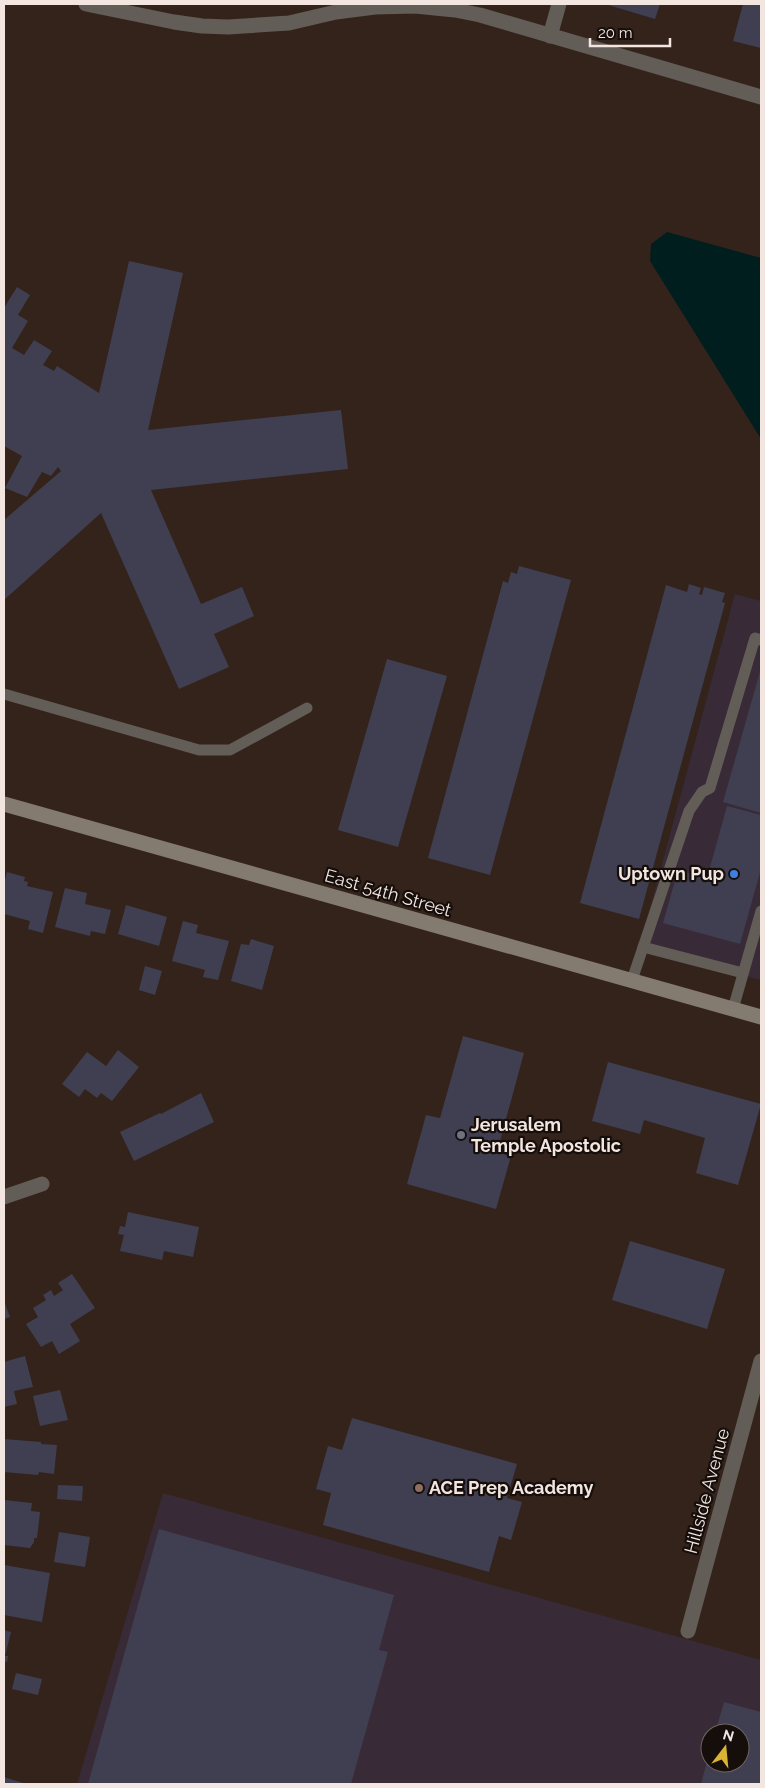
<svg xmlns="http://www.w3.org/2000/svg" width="765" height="1788" viewBox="0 0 765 1788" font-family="Raleway,sans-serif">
	<rect width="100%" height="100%" fill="#34231b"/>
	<g fill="#382a36" fill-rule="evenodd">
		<path d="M 735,594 L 761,601 L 761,980 L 649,952 L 642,938 Z"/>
		<path d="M 163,1493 L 761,1660 L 761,1784 L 77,1784 ZM 710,1733 L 740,1733 L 740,1763 L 710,1763 Z"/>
	</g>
	<path fill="#011e1e" d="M 667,232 L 761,258 L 761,439 L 650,261 L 651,244 Z"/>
	<g fill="#3f3f51">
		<path d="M 605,4 L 660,4 L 655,19 Z"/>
		<path d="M 743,4 L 761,4 L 761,48 L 733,41 Z"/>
		<path d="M 129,261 L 183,273 L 148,430 L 341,410 L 348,469 L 151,490 L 201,604 L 242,587 L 254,616 L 214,634 L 229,667 L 179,689 L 101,513 L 4,600 L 4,520 L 61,471 L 58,467 L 51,476 L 42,472 L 27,497 L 5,488 L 22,456 L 4,446 L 4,308 L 17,287 L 30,295 L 18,315 L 28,321 L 12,348 L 24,355 L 34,340 L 52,351 L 43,365 L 54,371 L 57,366 L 99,393 Z"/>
		<path d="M 519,566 L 571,580 L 490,875 L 428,858 L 503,581 L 508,583 L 511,572 L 517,574 Z"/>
		<path d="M 689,584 L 701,588 L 699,594 L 702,595 L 704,587 L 725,593 L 722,602 L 725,603 L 639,919 L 580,903 L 666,585 L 687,592 Z"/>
		<path d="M 387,659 L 447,676 L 398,847 L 338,830 Z"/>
		<path d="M 761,668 L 761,813 L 723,802 Z"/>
		<path d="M 727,806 L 761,815 L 761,869 L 740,944 L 663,923 L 678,870 L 707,878 Z"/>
		<path d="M 7,872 L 25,877 L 24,881 L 28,882 L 27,886 L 53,892 L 43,933 L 28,929 L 30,921 L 4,914 L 4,884 Z"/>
		<path d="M 65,888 L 87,893 L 85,904 L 111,910 L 105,934 L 91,931 L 90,936 L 55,927 Z"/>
		<path d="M 126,905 L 167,917 L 159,946 L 118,934 Z"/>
		<path d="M 183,921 L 198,925 L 196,933 L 229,941 L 218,980 L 203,977 L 205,970 L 172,961 Z"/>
		<path d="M 251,939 L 274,946 L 262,990 L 231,981 L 241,944 L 249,945 Z"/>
		<path d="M 145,966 L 162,971 L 155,995 L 139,990 Z"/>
		<path d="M 463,1036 L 524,1053 L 497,1152 L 511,1156 L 496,1209 L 407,1184 L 426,1115 L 440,1118 Z"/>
		<path d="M 118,1050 L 139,1067 L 112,1101 L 101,1093 L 97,1098 L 85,1089 L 79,1097 L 62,1084 L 87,1052 L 106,1066 Z"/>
		<path d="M 608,1062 L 761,1104 L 738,1185 L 696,1173 L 705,1138 L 644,1120 L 640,1134 L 592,1121 Z"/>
		<path d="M 201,1093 L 214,1122 L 134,1161 L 120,1132 L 160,1113 L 161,1114 Z"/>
		<path d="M 128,1212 L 199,1227 L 193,1257 L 164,1251 L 162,1260 L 120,1251 L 124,1235 L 118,1234 L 120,1226 L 125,1227 Z"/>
		<path d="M 630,1241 L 725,1269 L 707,1329 L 612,1300 Z"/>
		<path d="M 72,1274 L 95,1308 L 70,1324 L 80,1341 L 59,1354 L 52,1341 L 41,1347 L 26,1324 L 38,1317 L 33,1308 L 46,1300 L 43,1295 L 51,1290 L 54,1296 L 63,1290 L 58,1283 Z"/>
		<path d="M 4,1301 L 10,1317 L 4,1319 Z"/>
		<path d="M 25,1356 L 33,1387 L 14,1391 L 17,1404 L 4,1407 L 4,1362 Z"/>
		<path d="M 60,1390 L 68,1420 L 40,1426 L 33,1396 Z"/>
		<path d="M 352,1418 L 517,1464 L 507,1498 L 522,1502 L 511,1540 L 499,1536 L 489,1572 L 323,1525 L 331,1493 L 316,1489 L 328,1446 L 342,1450 Z"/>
		<path d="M 4,1439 L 41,1442 L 41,1444 L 57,1445 L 54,1474 L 39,1472 L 38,1475 L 4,1472 Z"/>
		<path d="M 58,1485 L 83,1486 L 82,1501 L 57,1499 Z"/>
		<path d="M 4,1500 L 32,1503 L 31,1511 L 40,1512 L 37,1538 L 34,1538 L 34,1542 L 30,1548 L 4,1545 Z"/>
		<path d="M 159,1529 L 394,1595 L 379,1650 L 388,1652 L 351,1784 L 88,1784 Z"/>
		<path d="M 59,1532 L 90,1537 L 85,1567 L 54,1562 Z"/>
		<path d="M 4,1565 L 50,1573 L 42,1622 L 4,1615 Z"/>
		<path d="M 4,1630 L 11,1632 L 5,1656 L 8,1656 L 7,1662 L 4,1661 Z"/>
		<path d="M 16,1673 L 42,1679 L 38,1695 L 12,1689 Z"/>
		<path d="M 724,1702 L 761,1712 L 761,1784 L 701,1784 L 709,1754 L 710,1763 L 740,1763 L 740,1733 L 715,1733 Z"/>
		<path d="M 4,1777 L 26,1784 L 4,1784 Z"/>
	</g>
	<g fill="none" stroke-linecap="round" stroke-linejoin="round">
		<g stroke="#625d56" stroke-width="11">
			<path d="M 4,694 L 199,750 L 230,750 L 307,708"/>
			<path d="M 643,947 L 743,973"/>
			<path d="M 632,980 L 689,811 L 702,792 L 710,788 L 755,638 L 761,640"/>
			<path d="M 733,1009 L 761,911"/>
		</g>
		<g stroke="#625d56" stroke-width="15">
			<path d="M 86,4 L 174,22 L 202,26 L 228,27 L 289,23 L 336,12 L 375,7 L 415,6 L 455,10 L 480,15 L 761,97"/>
			<path d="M 550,36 L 559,4"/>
			<path d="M 4,1197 L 42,1184"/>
			<path d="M 688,1631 L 761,1361"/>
		</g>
		<path stroke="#837b6f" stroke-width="15" d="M 4,804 L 761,1017"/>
	</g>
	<circle fill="#3f7fe0" stroke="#160e0b" stroke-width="2" cx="734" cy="874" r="5"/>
	<circle fill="#6b7280" stroke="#160e0b" stroke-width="2" cx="461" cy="1135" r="5"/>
	<circle fill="#8d6e63" stroke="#160e0b" stroke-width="2" cx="419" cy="1488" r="5"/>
	<g text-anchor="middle" stroke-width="4.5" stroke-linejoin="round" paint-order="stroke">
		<g font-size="18" font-weight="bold" fill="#f3e6e1" stroke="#160e0b" text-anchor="start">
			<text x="724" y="880" text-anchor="end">Uptown Pup</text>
			<text x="471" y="1131">Jerusalem<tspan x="471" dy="21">Temple Apostolic</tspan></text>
			<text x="429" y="1494">ACE Prep Academy</text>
		</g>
		<g font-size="18" fill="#f3e6e1" stroke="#160e0b">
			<text transform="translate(388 893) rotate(16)" y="6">East 54th Street</text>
			<text transform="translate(707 1491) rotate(-75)" y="6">Hillside Avenue</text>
		</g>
	</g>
	<rect width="765" height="1788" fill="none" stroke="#f3e6e1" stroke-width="10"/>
	<g transform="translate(725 1748) rotate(16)"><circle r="24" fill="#160e0b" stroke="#6e6461"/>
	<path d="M0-4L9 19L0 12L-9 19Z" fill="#d9b334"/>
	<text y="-8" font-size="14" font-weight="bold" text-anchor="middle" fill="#f3e6e1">N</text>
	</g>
	<path d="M590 38v8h80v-8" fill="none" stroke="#f3e6e1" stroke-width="2.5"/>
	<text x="598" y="38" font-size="15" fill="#f3e6e1" stroke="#160e0b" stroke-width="4" paint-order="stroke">20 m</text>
</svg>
